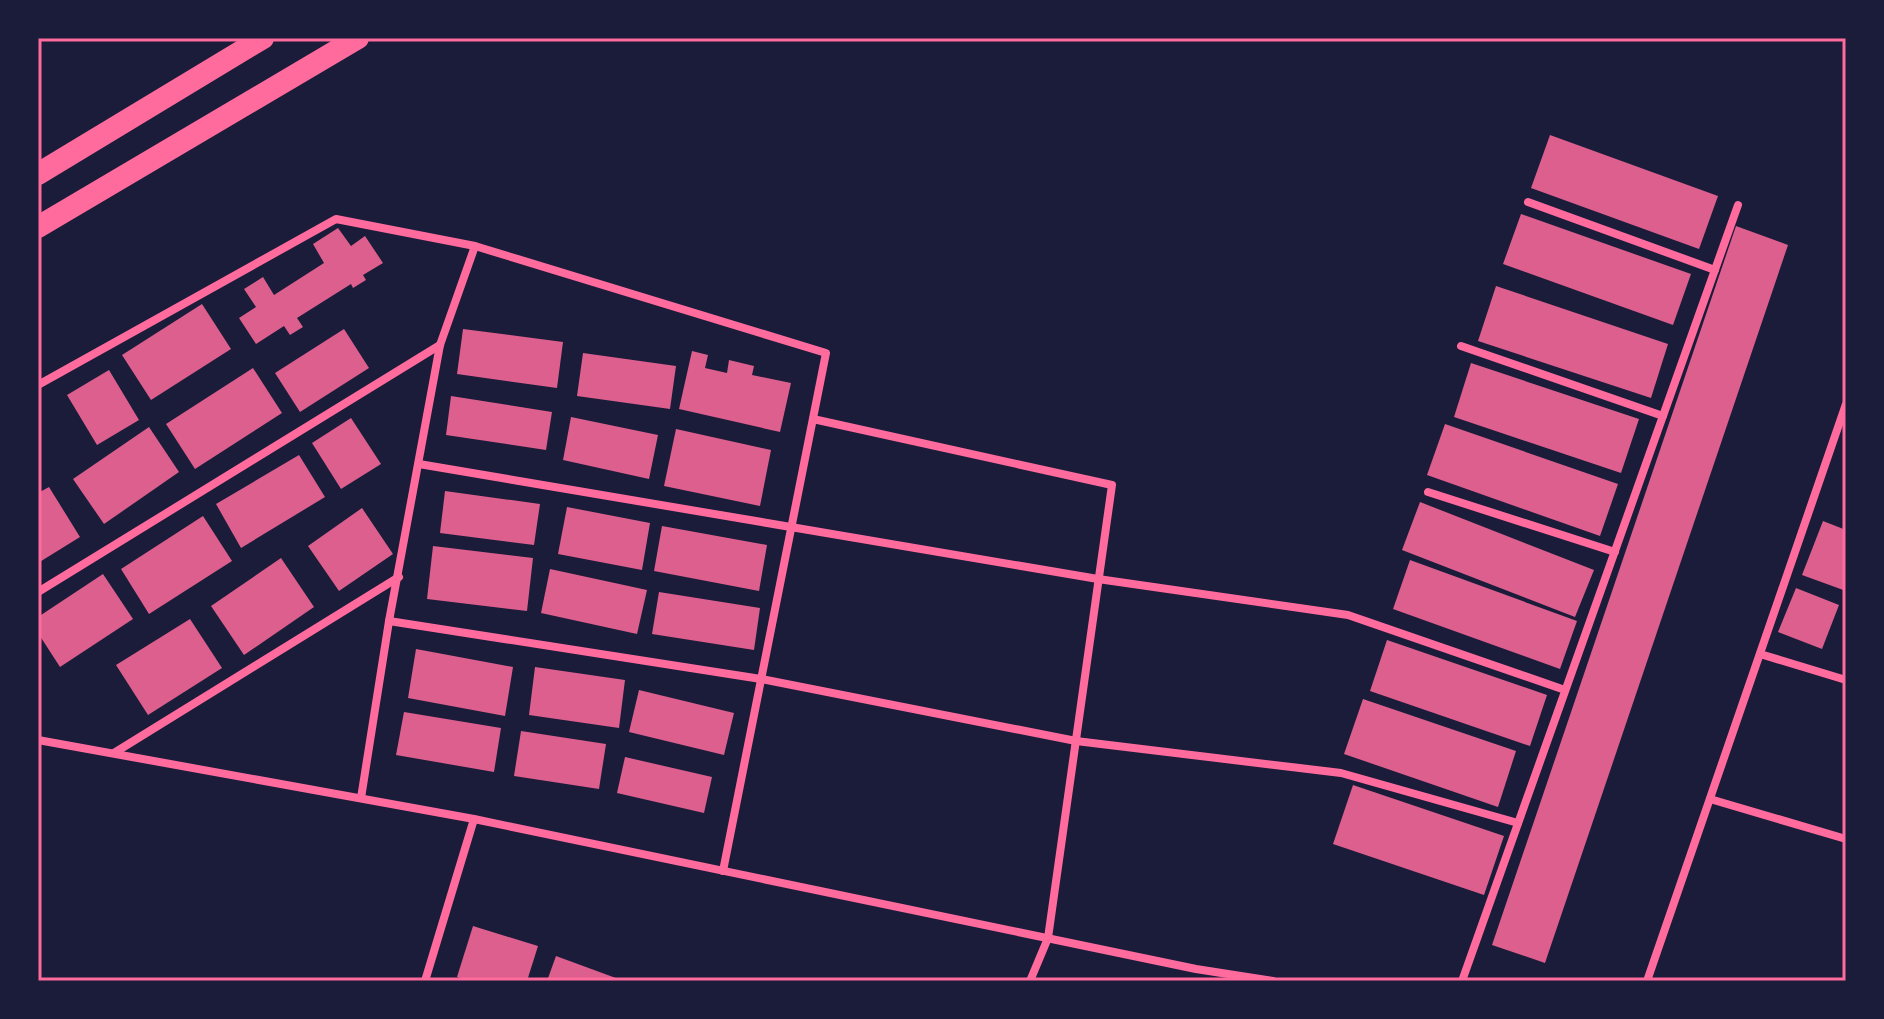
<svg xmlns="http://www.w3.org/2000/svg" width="1884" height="1019" viewBox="0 0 1884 1019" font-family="Ubuntu,sans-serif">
	<rect width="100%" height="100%" fill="#1b1b3a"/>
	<g fill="#dd5f8e">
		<path d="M 1550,135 L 1718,196 L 1699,249 L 1531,188 Z"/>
		<path d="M 1521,214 L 1691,274 L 1673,325 L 1503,264 Z"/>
		<path d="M 1736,226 L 1788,245 L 1545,963 L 1492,945 Z"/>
		<path d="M 338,228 L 351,246 L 365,236 L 383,263 L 363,275 L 366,280 L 353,288 L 351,284 L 297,318 L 303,327 L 290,335 L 284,326 L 256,344 L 239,318 L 256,307 L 244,289 L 263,277 L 274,295 L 324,263 L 313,244 Z"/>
		<path d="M 1496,286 L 1668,344 L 1651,398 L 1478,341 Z"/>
		<path d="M 202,304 L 231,349 L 151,400 L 122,355 Z"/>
		<path d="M 344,329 L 369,368 L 300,412 L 275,373 Z"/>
		<path d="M 463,329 L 563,342 L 557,388 L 457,374 Z"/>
		<path d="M 692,351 L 708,355 L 705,368 L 727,373 L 729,360 L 754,366 L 752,375 L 791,383 L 780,432 L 679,409 Z"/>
		<path d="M 583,353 L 676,366 L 670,409 L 577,396 Z"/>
		<path d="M 1471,363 L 1639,419 L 1621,473 L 1454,417 Z"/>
		<path d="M 253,368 L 282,413 L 195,469 L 166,424 Z"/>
		<path d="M 109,370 L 139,420 L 97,445 L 67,395 Z"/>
		<path d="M 451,396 L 552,412 L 546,450 L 446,435 Z"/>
		<path d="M 571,417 L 658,435 L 649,479 L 563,460 Z"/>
		<path d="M 351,418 L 381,464 L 341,489 L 312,443 Z"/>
		<path d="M 1445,424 L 1618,484 L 1600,536 L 1427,475 Z"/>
		<path d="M 149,427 L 179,472 L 104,524 L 73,479 Z"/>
		<path d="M 676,429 L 771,450 L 760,506 L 664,486 Z"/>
		<path d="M 299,455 L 325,497 L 241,548 L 216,504 Z"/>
		<path d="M 49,487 L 80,537 L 38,563 L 38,493 Z"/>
		<path d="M 445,491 L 540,504 L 534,545 L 440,533 Z"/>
		<path d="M 1420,502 L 1594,570 L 1575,617 L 1402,550 Z"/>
		<path d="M 567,507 L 650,523 L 642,570 L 558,554 Z"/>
		<path d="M 362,508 L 393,554 L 339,591 L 308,546 Z"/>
		<path d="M 203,516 L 232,561 L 149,614 L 121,569 Z"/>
		<path d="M 1823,521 L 1846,530 L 1846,591 L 1802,575 Z"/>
		<path d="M 662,526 L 767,545 L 759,591 L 654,571 Z"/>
		<path d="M 433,546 L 533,558 L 527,611 L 427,599 Z"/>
		<path d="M 281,558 L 314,607 L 244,655 L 211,606 Z"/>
		<path d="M 1410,560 L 1577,621 L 1560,669 L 1393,609 Z"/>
		<path d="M 550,569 L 647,590 L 637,634 L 541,613 Z"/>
		<path d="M 103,574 L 133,619 L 60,667 L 38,633 L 38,617 Z"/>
		<path d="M 1796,588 L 1839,605 L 1822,649 L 1778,632 Z"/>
		<path d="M 659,592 L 760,608 L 754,650 L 652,634 Z"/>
		<path d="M 190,619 L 222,668 L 148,715 L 116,665 Z"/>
		<path d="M 1387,640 L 1547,695 L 1530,746 L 1370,691 Z"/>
		<path d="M 416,649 L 513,667 L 505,716 L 408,698 Z"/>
		<path d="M 535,667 L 625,680 L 619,728 L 529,715 Z"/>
		<path d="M 639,690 L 734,713 L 724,755 L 629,732 Z"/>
		<path d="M 1363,699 L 1516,751 L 1498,807 L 1344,754 Z"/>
		<path d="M 404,712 L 501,728 L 494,772 L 396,755 Z"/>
		<path d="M 521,731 L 606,744 L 599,789 L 514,776 Z"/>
		<path d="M 625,757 L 712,777 L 704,813 L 617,793 Z"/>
		<path d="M 1353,785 L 1504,836 L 1484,895 L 1333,844 Z"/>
		<path d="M 473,926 L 538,946 L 527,981 L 467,981 L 457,977 Z"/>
		<path d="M 556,956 L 624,981 L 547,981 Z"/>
	</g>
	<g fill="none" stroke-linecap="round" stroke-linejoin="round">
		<g stroke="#ff6b9d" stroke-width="8">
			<path d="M 1528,202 L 1715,270"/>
			<path d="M 1461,346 L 1663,416"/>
			<path d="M 38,385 L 336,219 L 475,246 L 826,353 L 723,871"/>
			<path d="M 813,419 L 1112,485 L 1048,938 L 1030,981"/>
			<path d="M 419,464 L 1098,579 L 1348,615 L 1565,690"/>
			<path d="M 1428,492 L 1615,552"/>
			<path d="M 38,592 L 440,345"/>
			<path d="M 389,621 L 761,679 L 1076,741 L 1341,773 L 1518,823"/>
			<path d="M 1760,654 L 1846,680"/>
			<path d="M 38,740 L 474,819 L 1196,969 L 1273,981"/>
			<path d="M 114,753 L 399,577"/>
			<path d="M 361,798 L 389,621 L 440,345 L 475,246"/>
			<path d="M 1710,799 L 1846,839"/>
			<path d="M 425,981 L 474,819"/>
			<path d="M 1462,981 L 1738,205"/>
			<path d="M 1647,981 L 1846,404"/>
		</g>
		<g stroke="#ff6b9d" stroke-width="22">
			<path d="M 38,174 L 263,38"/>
			<path d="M 38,227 L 358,38"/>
		</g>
	</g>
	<rect width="1884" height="1019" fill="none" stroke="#1b1b3a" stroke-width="80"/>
	<rect x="40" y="40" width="1804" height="939" fill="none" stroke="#ff6b9d" stroke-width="3"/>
</svg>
